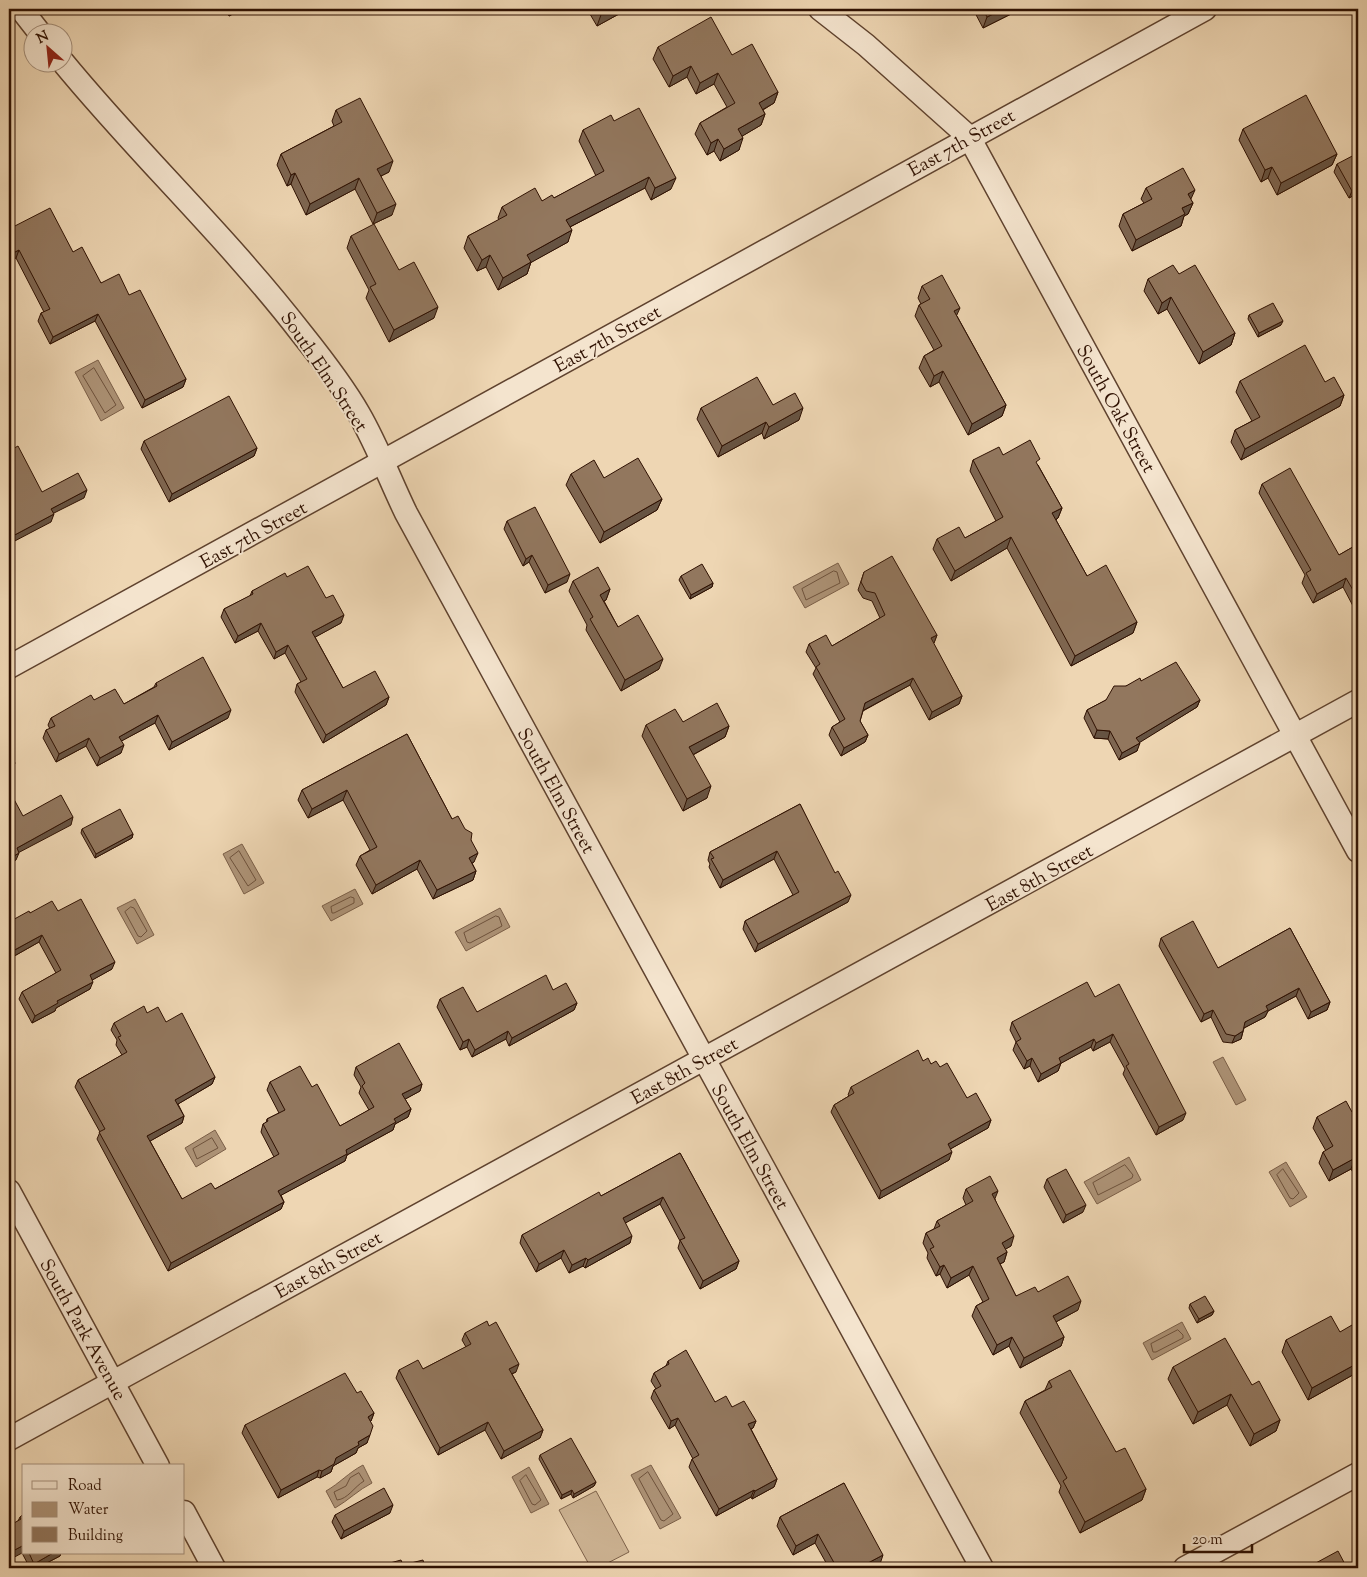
<svg xmlns="http://www.w3.org/2000/svg" width="1367" height="1577" viewBox="0 0 1367 1577" font-family="'Sorts Mill Goudy',serif">
	<rect width="100%" height="100%" fill="#eed6b3"/>
	<filter id="stains"><feTurbulence type="fractalNoise" baseFrequency=".004" numOctaves="4"/><feColorMatrix values="0 0 0 0 .2 0 0 0 0 .09 0 0 0 0 .02 0 0 0 .5 -.17"/></filter>
	<radialGradient id="worn" r=".72"><stop offset=".6" stop-color="#630" stop-opacity="0"/><stop offset="1" stop-color="#630" stop-opacity=".3"/></radialGradient>
	<path fill="#ceb595" stroke="#7e634c" d="M 596,1491 L 629,1552 L 598,1568 L 591,1568 L 559,1510 Z"/>
	<g fill="#ad9377" stroke="#7b5f48">
		<path d="M 98,360 L 124,408 L 101,421 L 75,372 Z"/>
		<path d="M 838,563 L 849,584 L 805,608 L 793,587 Z"/>
		<path d="M 242,844 L 264,883 L 244,894 L 223,854 Z"/>
		<path d="M 355,889 L 363,904 L 331,921 L 322,906 Z"/>
		<path d="M 135,899 L 154,935 L 137,944 L 117,908 Z"/>
		<path d="M 500,908 L 510,927 L 466,951 L 455,932 Z"/>
		<path d="M 1223,1057 L 1246,1100 L 1236,1105 L 1213,1062 Z"/>
		<path d="M 215,1130 L 226,1149 L 196,1167 L 185,1148 Z"/>
		<path d="M 1129,1157 L 1141,1180 L 1097,1204 L 1084,1182 Z"/>
		<path d="M 1286,1162 L 1307,1197 L 1290,1207 L 1269,1172 Z"/>
		<path d="M 1182,1322 L 1191,1339 L 1152,1360 L 1143,1343 Z"/>
		<path d="M 363,1465 L 372,1483 C 358,1490 349,1500 335,1508 L 326,1491 C 340,1483 348,1473 363,1465 Z"/>
		<path d="M 651,1465 L 681,1518 L 660,1529 L 631,1475 Z"/>
		<path d="M 529,1467 L 549,1504 L 531,1513 L 512,1477 Z"/>
	</g>
	<g fill="none" stroke-linecap="round" stroke-linejoin="round">
		<g stroke="#6e523c" stroke-width="1">
			<path d="M 94,368 L 116,405 L 105,413 L 83,376 Z"/>
			<path d="M 834,571 L 837,572 L 840,583 L 806,600 L 802,589 Z"/>
			<path d="M 239,851 L 256,880 L 248,886 L 230,858 Z"/>
			<path d="M 351,897 L 354,898 L 354,903 L 334,913 L 332,913 L 331,907 Z"/>
			<path d="M 131,907 L 134,908 L 147,931 L 141,937 L 138,936 L 125,912 Z"/>
			<path d="M 496,916 L 499,917 L 502,926 L 470,943 L 467,942 L 464,933 Z"/>
			<path d="M 212,1138 L 218,1148 L 197,1159 L 193,1149 Z"/>
			<path d="M 1125,1165 L 1133,1175 L 1132,1178 L 1098,1195 L 1093,1183 Z"/>
			<path d="M 1283,1169 L 1299,1193 L 1293,1199 L 1290,1198 L 1277,1175 Z"/>
			<path d="M 1178,1330 L 1183,1335 L 1183,1338 L 1156,1352 L 1153,1352 L 1151,1344 Z"/>
			<path d="M 648,1472 L 673,1514 L 664,1521 L 661,1520 L 639,1479 Z"/>
			<path d="M 359,1473 L 364,1481 C 354,1487 348,1499 337,1500 L 334,1492 L 346,1486 L 350,1478 Z"/>
			<path d="M 526,1475 L 541,1500 L 535,1505 L 532,1504 L 520,1481 Z"/>
		</g>
		<g stroke="#5f422e" stroke-width="25">
			<g id="street">
				<path d="M 21,9 L 39,32"/>
				<path d="M 820,9 L 866,45 L 969,137 L 1358,851"/>
				<path d="M 62,61 C 139,155 228,238 302,334 C 322,359 343,386 359,414 C 377,445 390,480 406,513 L 982,1568"/>
				<path d="M 9,667 L 1205,9"/>
				<path d="M 9,1191 L 158,1466"/>
				<path d="M 9,1439 L 1358,701"/>
				<path d="M 184,1512 L 214,1568"/>
				<path d="M 1185,1568 L 1358,1474"/>
			</g>
		</g>
		<use href="#street" stroke="#f4e4ce" stroke-width="22"/>
	</g>
	<g fill="#7e6651" stroke="#2f1102">
		<path d="M 225,9 L 242,9 L 229,16 Z"/>
		<path d="M 587,9 L 628,9 L 597,26 Z"/>
		<path d="M 973,9 L 1021,9 L 983,28 Z"/>
		<path d="M 658,47 L 732,55 L 778,92 L 774,103 L 763,110 L 765,114 L 761,125 L 742,136 L 739,150 L 720,161 L 714,151 L 707,155 L 695,134 L 700,123 L 727,107 L 714,84 L 696,94 L 687,77 L 669,87 L 653,59 Z"/>
		<path d="M 1358,72 L 1358,89 L 1355,82 Z"/>
		<path d="M 336,110 L 389,172 L 381,176 L 392,215 L 373,224 L 355,189 L 306,215 L 291,184 L 287,186 L 277,165 L 281,154 L 334,126 L 332,121 Z"/>
		<path d="M 614,121 L 671,189 L 651,200 L 645,188 L 570,227 L 568,242 L 531,262 L 527,274 L 498,290 L 486,267 L 477,271 L 464,248 L 468,236 L 499,220 L 498,218 L 502,207 L 542,201 L 554,198 L 596,176 L 579,141 L 583,130 Z"/>
		<path d="M 1243,129 L 1337,154 L 1332,165 L 1277,195 L 1268,178 L 1261,182 L 1239,140 Z"/>
		<path d="M 1337,164 L 1358,193 L 1349,198 L 1334,172 Z"/>
		<path d="M 1146,188 L 1191,200 L 1193,203 L 1188,214 L 1184,216 L 1181,226 L 1132,251 L 1119,226 L 1123,214 L 1144,203 L 1141,199 Z"/>
		<path d="M 9,229 L 73,252 L 101,283 L 129,295 L 186,379 L 183,387 L 142,408 L 95,321 L 50,344 L 38,321 L 41,313 L 44,312 L 16,258 Z"/>
		<path d="M 351,236 L 399,270 L 434,318 L 389,342 L 366,298 L 369,290 L 347,248 Z"/>
		<path d="M 1179,274 L 1235,333 L 1231,345 L 1199,364 L 1167,309 L 1158,314 L 1144,291 L 1148,279 Z"/>
		<path d="M 922,286 L 957,316 L 1006,405 L 1002,416 L 968,435 L 939,382 L 930,387 L 919,368 L 924,356 L 934,350 L 915,316 L 919,305 L 921,304 L 918,298 Z"/>
		<path d="M 1249,315 L 1281,325 L 1258,337 L 1248,319 Z"/>
		<path d="M 1240,381 L 1325,382 L 1344,395 L 1340,406 L 1241,460 L 1231,442 L 1235,430 L 1252,421 L 1236,392 Z"/>
		<path d="M 773,405 L 799,420 L 764,439 L 762,433 L 718,457 L 697,419 L 701,408 Z"/>
		<path d="M 144,441 L 257,448 L 254,456 L 169,502 L 141,449 Z"/>
		<path d="M 1003,455 L 1038,465 L 1062,508 L 1058,518 L 1056,520 L 1087,576 L 1137,622 L 1133,633 L 1071,666 L 1007,548 L 951,581 L 933,549 L 937,539 L 965,538 L 996,521 L 970,471 L 973,460 Z"/>
		<path d="M 571,474 L 604,478 L 662,499 L 657,510 L 600,543 L 566,485 Z"/>
		<path d="M 1262,484 L 1339,555 L 1358,544 L 1358,603 L 1353,606 L 1343,587 L 1313,603 L 1302,583 L 1305,575 L 1259,493 Z"/>
		<path d="M 507,521 L 567,582 L 545,593 L 529,562 L 523,566 L 504,529 Z"/>
		<path d="M 864,572 L 937,635 L 934,643 L 933,643 L 962,696 L 959,704 L 929,720 L 910,685 L 863,711 L 860,721 L 868,735 L 865,742 L 841,756 L 829,735 L 832,727 L 840,722 L 813,674 L 816,668 L 806,652 L 809,644 L 832,646 L 880,618 L 872,601 L 863,598 L 858,590 Z"/>
		<path d="M 681,576 L 713,583 L 712,587 L 690,599 L 679,580 Z"/>
		<path d="M 287,577 L 326,598 L 341,623 L 315,637 L 343,688 L 389,697 L 386,705 L 323,743 L 295,692 L 297,684 L 301,682 L 285,653 L 274,659 L 258,631 L 235,643 L 221,617 L 224,609 L 250,596 L 252,591 Z"/>
		<path d="M 573,581 L 610,589 L 606,600 L 604,601 L 618,627 L 659,669 L 621,691 L 586,630 L 587,625 L 569,591 Z"/>
		<path d="M 1141,681 L 1200,700 L 1197,707 L 1139,742 L 1137,751 L 1119,760 L 1108,739 L 1094,738 L 1084,718 L 1087,710 L 1106,700 L 1126,686 Z"/>
		<path d="M 156,683 L 228,718 L 169,750 L 155,723 L 121,741 L 121,753 L 97,766 L 86,746 L 56,762 L 43,738 L 46,730 L 50,729 L 48,725 L 51,718 L 94,700 L 124,704 L 154,687 Z"/>
		<path d="M 683,722 L 729,726 L 725,737 L 693,755 L 707,798 L 683,811 L 642,736 L 646,725 Z"/>
		<path d="M 407,734 L 452,819 L 471,840 L 474,862 L 472,863 L 476,871 L 473,880 L 433,899 L 417,869 L 372,894 L 356,865 L 360,856 L 370,850 L 343,800 L 308,818 L 298,800 L 302,790 Z"/>
		<path d="M 800,804 L 848,902 L 755,952 L 743,929 L 745,921 L 793,895 L 774,859 L 720,888 L 709,867 L 710,864 L 708,860 L 710,852 Z"/>
		<path d="M 82,829 L 133,834 L 132,838 L 95,858 L 81,833 Z"/>
		<path d="M 58,911 L 112,969 L 92,980 L 90,989 L 56,1008 L 55,1011 L 32,1023 L 19,999 L 22,992 L 56,973 L 39,942 L 9,959 L 9,922 L 30,913 Z"/>
		<path d="M 1290,928 L 1330,1002 L 1327,1010 L 1308,1019 L 1296,996 L 1268,1011 L 1265,1017 L 1244,1028 L 1241,1039 L 1232,1043 L 1223,1042 L 1211,1017 L 1201,1022 L 1159,946 L 1161,938 L 1218,968 Z"/>
		<path d="M 553,990 L 577,1003 L 574,1010 L 509,1046 L 506,1039 L 472,1057 L 467,1047 L 460,1050 L 437,1007 L 440,999 L 477,1012 Z"/>
		<path d="M 1095,997 L 1183,1120 L 1156,1135 L 1123,1074 L 1125,1069 L 1110,1042 L 1093,1051 L 1091,1047 L 1061,1063 L 1058,1071 L 1038,1082 L 1030,1066 L 1024,1069 L 1013,1050 L 1016,1042 L 1010,1030 L 1012,1022 Z"/>
		<path d="M 147,1013 L 166,1022 L 215,1077 L 212,1084 L 178,1104 L 184,1116 L 182,1123 L 150,1141 L 182,1199 L 215,1189 L 274,1157 L 261,1132 L 263,1124 L 266,1123 L 267,1119 L 279,1113 L 267,1090 L 270,1082 L 312,1087 L 340,1126 L 369,1110 L 359,1093 L 361,1087 L 354,1075 L 356,1067 L 422,1084 L 420,1091 L 405,1099 L 411,1109 L 408,1117 L 395,1124 L 393,1130 L 347,1155 L 345,1161 L 281,1195 L 284,1202 L 281,1209 L 168,1271 L 97,1139 L 100,1132 L 75,1087 L 78,1080 L 122,1055 L 116,1045 L 117,1040 L 111,1030 L 114,1023 Z"/>
		<path d="M 923,1061 L 940,1067 L 967,1098 L 991,1120 L 988,1128 L 950,1149 L 949,1160 L 879,1199 L 831,1112 L 834,1105 L 849,1096 L 848,1095 L 851,1087 Z"/>
		<path d="M 1358,1109 L 1358,1181 L 1351,1169 L 1329,1181 L 1319,1163 L 1323,1152 L 1326,1151 L 1313,1128 L 1317,1117 L 1352,1112 Z"/>
		<path d="M 680,1153 L 739,1261 L 736,1269 L 700,1289 L 678,1248 L 680,1241 L 660,1204 L 625,1223 L 630,1243 L 585,1268 L 583,1266 L 569,1273 L 561,1258 L 536,1272 L 520,1243 L 522,1235 L 601,1196 Z"/>
		<path d="M 1047,1179 L 1083,1212 L 1063,1223 L 1044,1187 Z"/>
		<path d="M 966,1189 L 995,1199 L 1011,1246 L 1005,1249 L 1007,1252 L 1004,1262 L 1000,1264 L 1016,1296 L 1038,1292 L 1078,1310 L 1056,1322 L 1064,1337 L 1061,1346 L 1020,1368 L 1009,1346 L 993,1355 L 972,1316 L 976,1306 L 983,1302 L 969,1275 L 947,1288 L 940,1274 L 936,1276 L 927,1258 L 928,1253 L 923,1243 L 926,1233 L 934,1229 L 937,1221 L 966,1205 L 963,1198 Z"/>
		<path d="M 1190,1304 L 1214,1311 L 1212,1315 L 1197,1323 L 1189,1308 Z"/>
		<path d="M 1340,1332 L 1358,1336 L 1358,1372 L 1308,1400 L 1282,1352 L 1286,1340 Z"/>
		<path d="M 465,1333 L 516,1372 L 512,1374 L 543,1430 L 540,1438 L 501,1459 L 485,1430 L 438,1455 L 396,1378 L 399,1370 L 423,1369 L 466,1347 L 462,1340 Z"/>
		<path d="M 668,1361 L 715,1402 L 732,1407 L 756,1421 L 753,1428 L 751,1429 L 777,1479 L 774,1487 L 752,1499 L 751,1497 L 716,1516 L 689,1467 L 692,1459 L 693,1459 L 675,1425 L 669,1429 L 651,1398 L 654,1390 L 656,1389 L 651,1381 L 654,1373 L 666,1366 Z"/>
		<path d="M 1173,1367 L 1252,1385 L 1280,1420 L 1276,1431 L 1250,1446 L 1227,1405 L 1193,1424 L 1168,1379 Z"/>
		<path d="M 1049,1381 L 1116,1452 L 1146,1489 L 1142,1500 L 1080,1533 L 1059,1492 L 1061,1486 L 1020,1413 L 1025,1401 L 1045,1390 Z"/>
		<path d="M 357,1393 L 374,1413 L 371,1421 L 370,1422 L 367,1443 L 358,1448 L 356,1453 L 333,1466 L 331,1472 L 320,1478 L 317,1477 L 278,1498 L 242,1433 L 245,1425 Z"/>
		<path d="M 540,1455 L 596,1482 L 594,1486 L 573,1498 L 571,1494 L 561,1499 L 539,1459 Z"/>
		<path d="M 844,1483 L 880,1564 L 872,1568 L 829,1568 L 815,1543 L 793,1555 L 777,1526 L 780,1517 Z"/>
		<path d="M 390,1513 L 341,1539 L 332,1522 L 335,1515 Z"/>
		<path d="M 24,1514 L 24,1553 L 61,1553 L 60,1556 L 37,1568 L 30,1568 L 22,1553 L 18,1521 L 20,1517 Z"/>
	</g>
	<g fill="#665342" stroke="#2f1102">
		<path d="M 231,9 L 242,9 L 229,16 Z"/>
		<path d="M 608,9 L 628,9 L 597,26 L 602,12 Z"/>
		<path d="M 1003,9 L 1021,9 L 983,28 L 987,17 Z"/>
		<path d="M 691,66 L 687,77 L 669,87 L 673,76 Z"/>
		<path d="M 718,73 L 714,84 L 696,94 L 700,83 Z"/>
		<path d="M 778,92 L 774,103 L 755,114 L 759,103 Z"/>
		<path d="M 765,114 L 761,125 L 734,141 L 738,129 Z"/>
		<path d="M 743,138 L 739,150 L 720,161 L 724,149 Z"/>
		<path d="M 718,139 L 714,151 L 707,155 L 711,143 Z"/>
		<path d="M 1337,154 L 1332,165 L 1277,195 L 1281,183 Z"/>
		<path d="M 393,161 L 389,172 L 373,180 L 377,169 Z"/>
		<path d="M 1272,167 L 1268,178 L 1261,182 L 1265,170 Z"/>
		<path d="M 295,173 L 291,184 L 287,186 L 291,175 Z"/>
		<path d="M 649,177 L 645,188 L 562,231 L 566,220 Z"/>
		<path d="M 359,178 L 355,189 L 306,215 L 310,204 Z"/>
		<path d="M 676,178 L 671,189 L 651,200 L 655,188 Z"/>
		<path d="M 1358,187 L 1358,193 L 1349,198 L 1352,191 Z"/>
		<path d="M 1195,190 L 1190,201 L 1188,194 Z"/>
		<path d="M 1193,203 L 1188,214 L 1184,216 L 1181,226 L 1132,251 L 1136,240 L 1182,208 Z"/>
		<path d="M 396,204 L 392,215 L 373,224 L 377,213 Z"/>
		<path d="M 572,230 L 568,242 L 523,267 L 527,255 Z"/>
		<path d="M 19,250 L 16,258 L 9,262 L 9,255 Z"/>
		<path d="M 490,255 L 486,267 L 477,271 L 482,260 Z"/>
		<path d="M 531,262 L 527,274 L 498,290 L 503,278 Z"/>
		<path d="M 1171,297 L 1167,309 L 1158,314 L 1162,303 Z"/>
		<path d="M 438,307 L 434,318 L 389,342 L 394,330 Z"/>
		<path d="M 960,308 L 955,319 L 954,311 Z"/>
		<path d="M 98,314 L 95,321 L 50,344 L 53,337 Z"/>
		<path d="M 1283,321 L 1281,325 L 1258,337 L 1259,333 Z"/>
		<path d="M 1235,333 L 1231,345 L 1199,364 L 1203,352 Z"/>
		<path d="M 943,371 L 939,382 L 930,387 L 934,376 Z"/>
		<path d="M 186,379 L 183,387 L 142,408 L 145,400 Z"/>
		<path d="M 1344,395 L 1340,406 L 1241,460 L 1245,449 Z"/>
		<path d="M 1006,405 L 1002,416 L 968,435 L 972,424 Z"/>
		<path d="M 803,408 L 799,420 L 764,439 L 769,427 Z"/>
		<path d="M 766,422 L 762,433 L 718,457 L 722,446 Z"/>
		<path d="M 257,448 L 254,456 L 169,502 L 172,494 Z"/>
		<path d="M 87,490 L 84,498 L 48,516 L 51,509 Z"/>
		<path d="M 662,499 L 657,510 L 600,543 L 604,532 Z"/>
		<path d="M 1062,508 L 1058,518 L 1048,524 L 1052,513 Z"/>
		<path d="M 54,514 L 51,522 L 9,544 L 9,538 Z"/>
		<path d="M 1011,537 L 1007,548 L 951,581 L 955,571 Z"/>
		<path d="M 532,555 L 529,562 L 523,566 L 526,559 Z"/>
		<path d="M 570,574 L 567,582 L 545,593 L 548,585 Z"/>
		<path d="M 1346,578 L 1343,587 L 1313,603 L 1317,594 Z"/>
		<path d="M 713,583 L 712,587 L 690,599 L 691,595 Z"/>
		<path d="M 610,589 L 606,600 L 596,605 L 600,595 Z"/>
		<path d="M 1358,596 L 1358,603 L 1353,606 L 1357,597 Z"/>
		<path d="M 344,615 L 341,623 L 310,640 L 312,632 Z"/>
		<path d="M 1137,622 L 1133,633 L 1071,666 L 1075,656 Z"/>
		<path d="M 261,623 L 258,631 L 235,643 L 238,636 Z"/>
		<path d="M 937,635 L 934,643 L 928,646 L 931,638 Z"/>
		<path d="M 288,645 L 285,653 L 274,659 L 276,652 Z"/>
		<path d="M 663,659 L 659,669 L 621,691 L 625,680 Z"/>
		<path d="M 913,678 L 910,685 L 862,711 L 865,703 Z"/>
		<path d="M 962,696 L 959,704 L 929,720 L 932,712 Z"/>
		<path d="M 389,697 L 386,705 L 323,743 L 326,735 Z"/>
		<path d="M 1200,700 L 1197,707 L 1134,746 L 1136,738 Z"/>
		<path d="M 231,710 L 228,718 L 169,750 L 172,742 Z"/>
		<path d="M 158,715 L 155,723 L 116,744 L 119,737 Z"/>
		<path d="M 729,726 L 725,737 L 685,759 L 689,747 Z"/>
		<path d="M 1097,730 L 1110,731 L 1108,739 L 1094,738 Z"/>
		<path d="M 868,735 L 865,742 L 841,756 L 844,748 Z"/>
		<path d="M 89,738 L 86,746 L 56,762 L 59,754 Z"/>
		<path d="M 1140,743 L 1137,751 L 1119,760 L 1122,753 Z"/>
		<path d="M 124,745 L 121,753 L 97,766 L 100,758 Z"/>
		<path d="M 15,763 L 12,770 L 9,772 L 9,767 Z"/>
		<path d="M 711,786 L 707,798 L 683,811 L 687,799 Z"/>
		<path d="M 347,790 L 343,800 L 308,818 L 312,809 Z"/>
		<path d="M 73,817 L 71,825 L 14,855 L 17,848 Z"/>
		<path d="M 133,834 L 132,838 L 95,858 L 96,854 Z"/>
		<path d="M 777,851 L 774,859 L 720,888 L 723,880 Z"/>
		<path d="M 19,853 L 16,860 L 9,864 L 9,859 Z"/>
		<path d="M 478,853 L 474,862 L 466,867 L 469,858 Z"/>
		<path d="M 420,860 L 417,869 L 372,894 L 376,885 Z"/>
		<path d="M 476,871 L 473,880 L 433,899 L 437,890 Z"/>
		<path d="M 851,895 L 848,902 L 755,952 L 758,944 Z"/>
		<path d="M 42,935 L 39,942 L 9,959 L 9,953 Z"/>
		<path d="M 115,962 L 112,969 L 87,983 L 90,975 Z"/>
		<path d="M 93,982 L 90,989 L 56,1008 L 55,1011 L 32,1023 L 35,1016 L 57,1001 Z"/>
		<path d="M 1299,988 L 1296,996 L 1268,1011 L 1265,1017 L 1242,1029 L 1245,1022 L 1266,1006 Z"/>
		<path d="M 1330,1002 L 1327,1010 L 1308,1019 L 1311,1012 Z"/>
		<path d="M 577,1003 L 574,1010 L 509,1046 L 512,1038 Z"/>
		<path d="M 1213,1010 L 1211,1017 L 1201,1022 L 1204,1014 Z"/>
		<path d="M 508,1031 L 506,1039 L 472,1057 L 475,1050 Z"/>
		<path d="M 1243,1031 L 1241,1039 L 1232,1043 L 1235,1036 Z"/>
		<path d="M 1113,1034 L 1110,1042 L 1093,1051 L 1096,1043 Z"/>
		<path d="M 469,1039 L 467,1047 L 460,1050 L 463,1042 Z"/>
		<path d="M 1094,1039 L 1091,1047 L 1056,1066 L 1059,1058 Z"/>
		<path d="M 1032,1058 L 1030,1066 L 1024,1069 L 1027,1061 Z"/>
		<path d="M 1061,1063 L 1058,1071 L 1038,1082 L 1041,1074 Z"/>
		<path d="M 215,1077 L 212,1084 L 173,1107 L 175,1100 Z"/>
		<path d="M 422,1084 L 420,1091 L 400,1102 L 402,1094 Z"/>
		<path d="M 411,1109 L 408,1117 L 395,1124 L 393,1130 L 347,1155 L 345,1161 L 276,1198 L 278,1191 L 346,1150 L 394,1119 Z"/>
		<path d="M 1186,1113 L 1183,1120 L 1156,1135 L 1159,1127 Z"/>
		<path d="M 184,1116 L 182,1123 L 145,1144 L 147,1136 Z"/>
		<path d="M 991,1120 L 988,1128 L 945,1152 L 948,1144 Z"/>
		<path d="M 952,1152 L 949,1160 L 879,1199 L 881,1191 Z"/>
		<path d="M 1355,1158 L 1351,1169 L 1329,1181 L 1333,1170 Z"/>
		<path d="M 998,1191 L 994,1201 L 992,1194 Z"/>
		<path d="M 663,1197 L 660,1204 L 620,1226 L 623,1218 Z"/>
		<path d="M 284,1202 L 281,1209 L 168,1271 L 171,1263 Z"/>
		<path d="M 1086,1205 L 1083,1212 L 1063,1223 L 1066,1215 Z"/>
		<path d="M 632,1236 L 630,1243 L 585,1268 L 588,1260 Z"/>
		<path d="M 1014,1236 L 1011,1246 L 999,1253 L 1002,1243 Z"/>
		<path d="M 564,1250 L 561,1258 L 536,1272 L 539,1264 Z"/>
		<path d="M 1007,1252 L 1004,1262 L 993,1267 L 997,1258 Z"/>
		<path d="M 586,1258 L 583,1266 L 569,1273 L 572,1265 Z"/>
		<path d="M 739,1261 L 736,1269 L 700,1289 L 703,1281 Z"/>
		<path d="M 944,1265 L 940,1274 L 936,1276 L 940,1267 Z"/>
		<path d="M 973,1266 L 969,1275 L 947,1288 L 951,1278 Z"/>
		<path d="M 1081,1301 L 1078,1310 L 1050,1325 L 1053,1316 Z"/>
		<path d="M 1214,1311 L 1212,1315 L 1197,1323 L 1199,1319 Z"/>
		<path d="M 1012,1337 L 1009,1346 L 993,1355 L 997,1345 Z"/>
		<path d="M 1064,1337 L 1061,1346 L 1020,1368 L 1024,1358 Z"/>
		<path d="M 1358,1363 L 1358,1372 L 1308,1400 L 1312,1388 Z"/>
		<path d="M 519,1364 L 516,1372 L 506,1376 L 509,1369 Z"/>
		<path d="M 1231,1394 L 1227,1405 L 1193,1424 L 1198,1412 Z"/>
		<path d="M 374,1413 L 371,1421 L 365,1425 L 368,1417 Z"/>
		<path d="M 678,1418 L 675,1425 L 669,1429 L 671,1421 Z"/>
		<path d="M 1280,1420 L 1276,1431 L 1250,1446 L 1254,1434 Z"/>
		<path d="M 756,1421 L 753,1428 L 745,1432 L 748,1424 Z"/>
		<path d="M 488,1422 L 485,1430 L 438,1455 L 440,1448 Z"/>
		<path d="M 543,1430 L 540,1438 L 501,1459 L 504,1451 Z"/>
		<path d="M 370,1435 L 367,1443 L 358,1448 L 356,1453 L 333,1466 L 331,1472 L 320,1478 L 322,1471 L 336,1458 L 358,1442 Z"/>
		<path d="M 319,1470 L 317,1477 L 278,1498 L 281,1490 Z"/>
		<path d="M 777,1479 L 774,1487 L 752,1499 L 755,1491 Z"/>
		<path d="M 596,1482 L 594,1486 L 573,1498 L 574,1494 Z"/>
		<path d="M 1146,1489 L 1142,1500 L 1080,1533 L 1085,1522 Z"/>
		<path d="M 572,1490 L 571,1494 L 561,1499 L 562,1495 Z"/>
		<path d="M 754,1490 L 751,1497 L 716,1516 L 719,1509 Z"/>
		<path d="M 393,1505 L 390,1513 L 341,1539 L 344,1531 Z"/>
		<path d="M 818,1534 L 815,1543 L 793,1555 L 796,1546 Z"/>
		<path d="M 24,1545 L 22,1553 L 9,1560 L 9,1553 Z"/>
		<path d="M 53,1553 L 61,1553 L 60,1556 L 37,1568 L 32,1568 L 34,1564 Z"/>
		<path d="M 883,1555 L 880,1564 L 871,1568 L 868,1563 Z"/>
	</g>
	<g fill="#92775e" stroke="#2f1102">
		<path d="M 600,9 L 608,9 L 602,12 Z"/>
		<path d="M 983,9 L 1003,9 L 987,17 Z"/>
		<path d="M 711,17 L 732,55 L 752,44 L 778,92 L 759,103 L 765,114 L 738,129 L 743,138 L 724,149 L 718,139 L 711,143 L 700,123 L 735,103 L 718,73 L 700,83 L 691,66 L 673,76 L 658,47 Z"/>
		<path d="M 1306,95 L 1337,154 L 1281,183 L 1272,167 L 1265,170 L 1243,129 Z"/>
		<path d="M 360,98 L 393,161 L 377,169 L 396,204 L 377,213 L 359,178 L 310,204 L 295,173 L 291,175 L 281,154 L 342,122 L 336,110 Z"/>
		<path d="M 639,108 L 676,178 L 655,188 L 649,177 L 566,220 L 572,230 L 527,255 L 531,262 L 503,278 L 490,255 L 482,260 L 468,236 L 507,215 L 502,207 L 535,188 L 542,201 L 552,195 L 554,198 L 604,171 L 583,130 L 611,115 L 614,121 Z"/>
		<path d="M 1358,153 L 1358,187 L 1352,191 L 1337,164 Z"/>
		<path d="M 1183,168 L 1195,190 L 1188,194 L 1193,203 L 1182,208 L 1185,214 L 1136,240 L 1123,214 L 1152,199 L 1146,188 Z"/>
		<path d="M 50,208 L 73,252 L 82,247 L 101,283 L 119,274 L 129,295 L 140,290 L 186,379 L 145,400 L 98,314 L 53,337 L 41,313 L 50,309 L 19,250 L 9,255 L 9,229 Z"/>
		<path d="M 374,224 L 399,270 L 414,262 L 438,307 L 394,330 L 370,287 L 376,284 L 351,236 Z"/>
		<path d="M 1173,265 L 1179,274 L 1195,265 L 1235,333 L 1203,352 L 1171,297 L 1162,303 L 1148,279 Z"/>
		<path d="M 942,275 L 960,308 L 954,311 L 1006,405 L 972,424 L 943,371 L 934,376 L 924,356 L 942,346 L 919,305 L 930,299 L 922,286 Z"/>
		<path d="M 1273,303 L 1283,321 L 1259,333 L 1249,315 Z"/>
		<path d="M 1305,345 L 1325,382 L 1334,377 L 1344,395 L 1245,449 L 1235,430 L 1260,417 L 1240,381 Z"/>
		<path d="M 757,377 L 773,405 L 795,393 L 803,408 L 769,427 L 766,422 L 722,446 L 701,408 Z"/>
		<path d="M 229,396 L 257,448 L 172,494 L 144,441 Z"/>
		<path d="M 1030,440 L 1040,459 L 1036,462 L 1062,508 L 1052,513 L 1087,576 L 1106,565 L 1137,622 L 1075,656 L 1011,537 L 955,571 L 937,539 L 959,527 L 965,538 L 1003,517 L 973,460 L 999,447 L 1003,455 Z"/>
		<path d="M 18,446 L 42,492 L 78,473 L 87,490 L 51,509 L 54,514 L 9,538 L 9,451 Z"/>
		<path d="M 638,458 L 662,499 L 604,532 L 571,474 L 594,460 L 604,478 Z"/>
		<path d="M 1290,468 L 1339,555 L 1358,544 L 1358,596 L 1357,597 L 1346,578 L 1317,594 L 1306,573 L 1311,570 L 1262,484 Z"/>
		<path d="M 535,507 L 570,574 L 548,585 L 532,555 L 526,559 L 507,521 Z"/>
		<path d="M 892,556 L 937,635 L 931,638 L 962,696 L 932,712 L 913,678 L 865,703 L 860,721 L 868,735 L 844,748 L 832,727 L 845,719 L 816,667 L 820,664 L 809,644 L 826,635 L 832,646 L 885,615 L 875,593 L 866,591 L 861,582 L 864,572 Z"/>
		<path d="M 702,564 L 713,583 L 691,595 L 681,576 Z"/>
		<path d="M 308,566 L 326,598 L 333,595 L 344,615 L 312,632 L 343,688 L 375,671 L 389,697 L 326,735 L 297,684 L 307,679 L 288,645 L 276,652 L 261,623 L 238,636 L 224,609 L 253,594 L 252,591 L 285,573 L 287,577 Z"/>
		<path d="M 598,567 L 610,589 L 600,595 L 618,627 L 638,615 L 663,659 L 625,680 L 590,619 L 593,617 L 573,581 Z"/>
		<path d="M 203,657 L 231,710 L 172,742 L 158,715 L 119,737 L 124,745 L 100,758 L 89,738 L 59,754 L 46,730 L 55,726 L 51,718 L 91,695 L 94,700 L 115,689 L 124,704 L 157,686 L 156,683 Z"/>
		<path d="M 1176,662 L 1200,700 L 1136,738 L 1140,743 L 1122,753 L 1110,731 L 1097,730 L 1087,710 L 1106,700 L 1114,686 L 1126,686 L 1140,678 L 1141,681 Z"/>
		<path d="M 717,703 L 729,726 L 689,747 L 711,786 L 687,799 L 646,725 L 675,709 L 683,722 Z"/>
		<path d="M 407,734 L 452,819 L 458,816 L 465,829 L 472,833 L 471,840 L 478,853 L 469,858 L 476,871 L 437,890 L 420,860 L 376,885 L 360,856 L 377,847 L 347,790 L 312,809 L 302,790 Z"/>
		<path d="M 9,752 L 15,763 L 9,767 Z"/>
		<path d="M 9,790 L 23,816 L 61,795 L 73,817 L 17,848 L 19,853 L 9,859 Z"/>
		<path d="M 800,804 L 835,873 L 838,871 L 851,895 L 758,944 L 745,921 L 799,892 L 777,851 L 723,880 L 711,859 L 714,858 L 710,852 Z"/>
		<path d="M 120,809 L 133,834 L 96,854 L 82,829 Z"/>
		<path d="M 81,899 L 115,962 L 90,975 L 93,982 L 57,1001 L 58,1003 L 35,1016 L 22,992 L 61,970 L 42,935 L 9,953 L 9,922 L 29,911 L 30,913 L 52,901 L 58,911 Z"/>
		<path d="M 1193,921 L 1218,968 L 1290,928 L 1330,1002 L 1311,1012 L 1299,988 L 1266,1006 L 1268,1010 L 1245,1022 L 1243,1031 L 1235,1036 L 1226,1034 L 1213,1010 L 1204,1014 L 1161,938 Z"/>
		<path d="M 546,975 L 553,990 L 566,983 L 577,1003 L 512,1038 L 508,1031 L 475,1050 L 469,1039 L 463,1042 L 440,999 L 463,987 L 477,1012 Z"/>
		<path d="M 1087,982 L 1095,997 L 1119,984 L 1186,1113 L 1159,1127 L 1126,1066 L 1129,1064 L 1113,1034 L 1096,1043 L 1094,1039 L 1059,1058 L 1061,1063 L 1041,1074 L 1032,1058 L 1027,1061 L 1016,1042 L 1021,1039 L 1012,1022 Z"/>
		<path d="M 144,1006 L 147,1013 L 158,1007 L 166,1022 L 182,1013 L 215,1077 L 175,1100 L 184,1116 L 147,1136 L 182,1199 L 211,1183 L 215,1189 L 279,1154 L 263,1124 L 268,1121 L 267,1119 L 285,1110 L 270,1082 L 300,1066 L 312,1087 L 317,1084 L 340,1126 L 374,1107 L 362,1086 L 365,1083 L 356,1067 L 399,1043 L 422,1084 L 402,1094 L 411,1109 L 394,1119 L 396,1122 L 346,1150 L 347,1154 L 278,1191 L 284,1202 L 171,1263 L 99,1132 L 105,1129 L 78,1080 L 127,1052 L 118,1037 L 121,1036 L 114,1023 Z"/>
		<path d="M 918,1050 L 923,1061 L 928,1058 L 931,1064 L 936,1061 L 940,1067 L 947,1063 L 967,1098 L 976,1093 L 991,1120 L 948,1144 L 952,1152 L 881,1191 L 834,1105 L 854,1093 L 851,1087 Z"/>
		<path d="M 1346,1101 L 1352,1112 L 1358,1109 L 1358,1163 L 1355,1158 L 1333,1170 L 1323,1152 L 1333,1146 L 1317,1117 Z"/>
		<path d="M 680,1153 L 739,1261 L 703,1281 L 680,1240 L 685,1238 L 663,1197 L 623,1218 L 632,1236 L 588,1260 L 586,1258 L 572,1265 L 564,1250 L 539,1264 L 522,1235 L 599,1192 L 601,1196 Z"/>
		<path d="M 1066,1169 L 1086,1205 L 1066,1215 L 1047,1179 Z"/>
		<path d="M 990,1176 L 998,1191 L 992,1194 L 1014,1236 L 1002,1243 L 1007,1252 L 997,1258 L 1016,1296 L 1035,1287 L 1038,1292 L 1068,1276 L 1081,1301 L 1053,1316 L 1064,1337 L 1024,1358 L 1012,1337 L 997,1345 L 976,1306 L 989,1299 L 973,1266 L 951,1278 L 944,1265 L 940,1267 L 930,1249 L 934,1247 L 926,1233 L 940,1226 L 937,1221 L 973,1201 L 966,1189 Z"/>
		<path d="M 1205,1296 L 1214,1311 L 1199,1319 L 1190,1304 Z"/>
		<path d="M 1331,1316 L 1340,1332 L 1352,1325 L 1358,1336 L 1358,1363 L 1312,1388 L 1286,1340 Z"/>
		<path d="M 487,1321 L 489,1326 L 496,1322 L 519,1364 L 509,1369 L 543,1430 L 504,1451 L 488,1422 L 440,1448 L 399,1370 L 418,1360 L 423,1369 L 471,1344 L 465,1333 Z"/>
		<path d="M 1225,1338 L 1252,1385 L 1259,1381 L 1280,1420 L 1254,1434 L 1231,1394 L 1198,1412 L 1173,1367 Z"/>
		<path d="M 686,1350 L 715,1402 L 726,1396 L 732,1407 L 744,1401 L 756,1421 L 748,1424 L 777,1479 L 755,1491 L 754,1490 L 719,1509 L 692,1459 L 699,1455 L 678,1418 L 671,1421 L 654,1390 L 661,1386 L 654,1373 L 669,1364 L 668,1361 Z"/>
		<path d="M 1070,1370 L 1116,1452 L 1125,1448 L 1146,1489 L 1085,1522 L 1063,1481 L 1067,1478 L 1025,1401 L 1052,1387 L 1049,1381 Z"/>
		<path d="M 345,1373 L 357,1393 L 361,1391 L 374,1413 L 368,1417 L 373,1426 L 370,1435 L 358,1442 L 359,1445 L 336,1458 L 334,1464 L 322,1471 L 319,1470 L 281,1490 L 245,1425 Z"/>
		<path d="M 571,1438 L 596,1482 L 574,1494 L 572,1490 L 562,1495 L 540,1455 Z"/>
		<path d="M 844,1483 L 883,1555 L 868,1563 L 872,1568 L 837,1568 L 818,1534 L 796,1546 L 780,1517 Z"/>
		<path d="M 384,1488 L 393,1505 L 344,1531 L 335,1515 Z"/>
		<path d="M 24,1514 L 24,1545 L 9,1553 L 9,1526 L 21,1519 L 20,1517 Z"/>
		<path d="M 1338,1551 L 1347,1568 L 1316,1568 L 1314,1564 Z"/>
		<path d="M 29,1553 L 53,1553 L 34,1564 Z"/>
		<path d="M 401,1560 L 403,1565 L 423,1560 L 425,1568 L 380,1568 L 379,1566 Z"/>
		<path d="M 112,1563 L 114,1568 L 101,1568 Z"/>
	</g>
	<g text-anchor="middle" stroke-width="4" stroke-linejoin="round" paint-order="stroke">
		<g font-size="19" fill="#2f1102" stroke="#f4e4ce">
			<text transform="translate(961 142) rotate(-29)" y="7">East 7th Street</text>
			<text transform="translate(607 338) rotate(-29)" y="7">East 7th Street</text>
			<text transform="translate(325 371) rotate(56)" y="7">South Elm Street</text>
			<text transform="translate(1117 408) rotate(61)" y="7">South Oak Street</text>
			<text transform="translate(253 534) rotate(-29)" y="7">East 7th Street</text>
			<text transform="translate(557 790) rotate(61)" y="7">South Elm Street</text>
			<text transform="translate(1039 877) rotate(-29)" y="7">East 8th Street</text>
			<text transform="translate(684 1070) rotate(-29)" y="7">East 8th Street</text>
			<text transform="translate(751 1146) rotate(61)" y="7">South Elm Street</text>
			<text transform="translate(328 1264) rotate(-29)" y="7">East 8th Street</text>
			<text transform="translate(84 1329) rotate(61)" y="7">South Park Avenue</text>
		</g>
	</g>
	<rect width="1367" height="1577" fill="none" stroke="#eed6b3" stroke-width="30"/>
	<rect x="10" y="10" width="1347" height="1557" fill="none" stroke="#2f1102" stroke-width="2.5"/>
	<rect x="15" y="15" width="1337" height="1547" fill="none" stroke="#2f1102"/>
	<rect x="22" y="1464" width="162" height="90" fill="#f4e4ce" stroke="#a5907c"/>
	<rect x="32" y="1481" width="25" height="8" fill="#f4e4ce" stroke="#a5907c"/>
	<text x="68" y="1490" font-size="15" fill="#2f1102">Road</text>
	<rect x="32" y="1502" width="25" height="15" fill="#ad9377" stroke="#a5907c"/>
	<text x="68" y="1514" font-size="15" fill="#2f1102">Water</text>
	<rect x="32" y="1527" width="25" height="15" fill="#92775e" stroke="#a5907c"/>
	<text x="68" y="1540" font-size="15" fill="#2f1102">Building</text>
	<g transform="translate(48 48) rotate(333)"><circle r="24" fill="#f4e4ce" stroke="#a5907c"/>
	<path d="M0-4L9 19L0 12L-9 19Z" fill="#8f2418"/>
	<text y="-8" font-size="14" font-weight="bold" text-anchor="middle" fill="#2f1102">N</text>
	</g>
	<path d="M1184 1544v8h68v-8" fill="none" stroke="#2f1102" stroke-width="2.5"/>
	<text x="1192" y="1544" font-size="15" fill="#2f1102" stroke="#f4e4ce" stroke-width="4" paint-order="stroke">20 m</text>
	<rect width="100%" height="100%" filter="url(#stains)"/>
	<rect width="100%" height="100%" fill="url(#worn)"/>
</svg>
